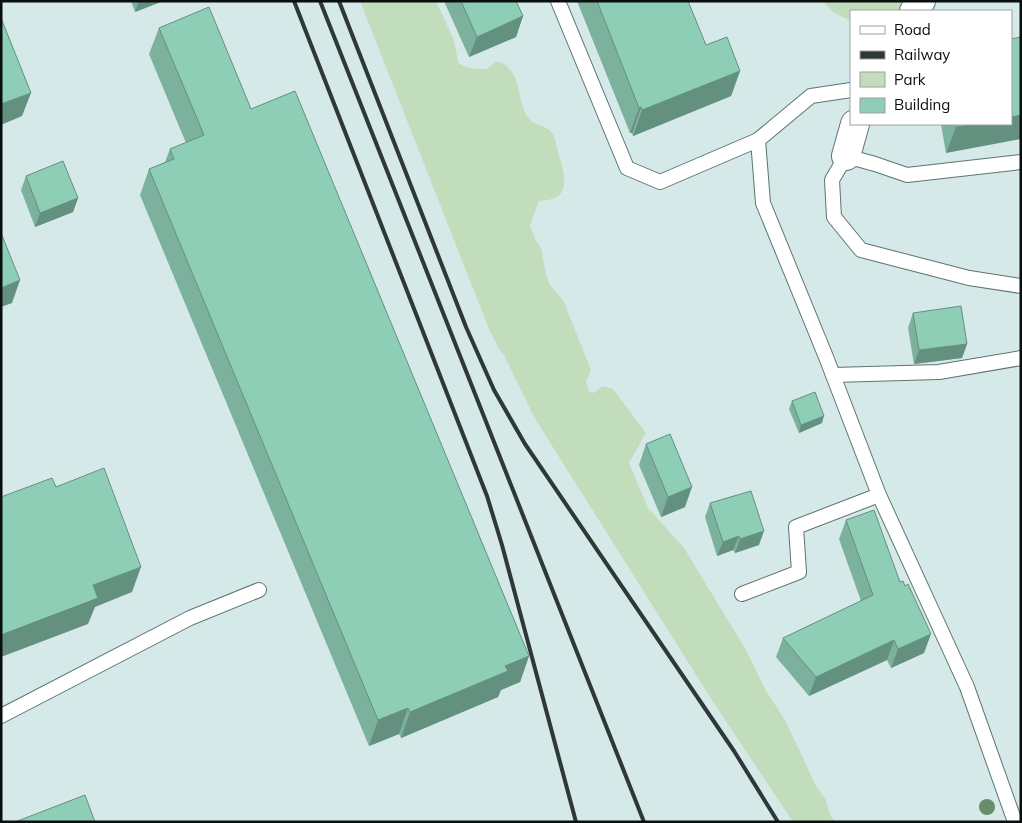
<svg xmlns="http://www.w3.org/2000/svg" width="1022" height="823" viewBox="0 0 1022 823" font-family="Mulish,sans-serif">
	<rect width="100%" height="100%" fill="#d5e9e9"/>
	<g fill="#c2ddbb">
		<path d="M 360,1 L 436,1 L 454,40 L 458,62 C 467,70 476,69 487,69 L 497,61 C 522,69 516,97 527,116 C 532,126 546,124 552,133 C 556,138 557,149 559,155 C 562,167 571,190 555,198 C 551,200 544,200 539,201 L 530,225 L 536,241 L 541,248 L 546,275 L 549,283 L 564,302 L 591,370 L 586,381 L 589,391 L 594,393 L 602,386 L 613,389 L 646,433 L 629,463 L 648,508 L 684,548 L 746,650 L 765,689 L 786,722 L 816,786 L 826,800 L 829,812 L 835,822 L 793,822 L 710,697 L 534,417 L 504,355 L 499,349 L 489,329 Z"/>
		<path d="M 822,1 L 909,1 L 901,11 L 851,11 L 851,21 L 834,13 Z"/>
	</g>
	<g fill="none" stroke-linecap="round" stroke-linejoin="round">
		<g stroke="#617272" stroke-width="16">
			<g id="lane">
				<path d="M 558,1 L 627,168 L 660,182 L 758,140"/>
				<path d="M 851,90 L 811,96 L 758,140 L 763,203 L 826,357 L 879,495 L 967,687 L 1015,822"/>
				<path d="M 1021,162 L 907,175 L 875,164 L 846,156 L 832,180 L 834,217 L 861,250 L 969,278 L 1021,286"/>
				<path d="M 833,375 L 939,372 L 1021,358"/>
				<path d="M 742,594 L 799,572 L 796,527 L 879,495"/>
				<path d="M 1,716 L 190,618 L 259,590"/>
			</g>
		</g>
		<g stroke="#617272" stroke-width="30">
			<g id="street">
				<path d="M 914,11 L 921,1"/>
				<path d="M 846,156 L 855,124"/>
			</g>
		</g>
		<use href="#lane" stroke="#fff" stroke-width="14"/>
		<use href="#street" stroke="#fff" stroke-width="28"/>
		<g stroke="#2f3838" stroke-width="4">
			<path d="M 294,1 L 487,496 L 502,545 L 576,822"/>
			<path d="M 320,1 L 644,822"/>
			<path d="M 339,1 L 466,327 L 494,390 L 525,444 L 734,751 L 778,822"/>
		</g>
	</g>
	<circle fill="#6a8d69" cx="987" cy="807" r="8"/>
	<g fill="#7bb19d">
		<path d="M 131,1 L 163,1 L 135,12 Z"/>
		<path d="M 444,1 L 516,1 L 523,16 L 516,37 L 469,57 Z"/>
		<path d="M 577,1 L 688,1 L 706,45 L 740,71 L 731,96 L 633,136 L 632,133 L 630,133 Z"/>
		<path d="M 159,28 L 251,109 L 529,656 L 520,682 L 501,690 L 498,697 L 401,738 L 399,734 L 369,746 L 140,195 L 149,169 L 165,162 L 170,149 L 186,143 L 149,54 Z"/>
		<path d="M 941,124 L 1011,124 L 946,153 Z"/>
		<path d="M 26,176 L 78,198 L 73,212 L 35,227 L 21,190 Z"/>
		<path d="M 913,313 L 967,344 L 962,358 L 914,364 L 908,328 Z"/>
		<path d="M 792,401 L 822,423 L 799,433 L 789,409 Z"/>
		<path d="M 646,444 L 685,507 L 661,517 L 639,465 Z"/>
		<path d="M 710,503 L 759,545 L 735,553 L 733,550 L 717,556 L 705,517 Z"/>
		<path d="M 846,520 L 924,653 L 891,668 L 887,660 L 809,696 L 776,657 L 783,638 L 861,601 L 839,539 Z"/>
	</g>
	<g fill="#64907f">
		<path d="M 139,1 L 163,1 L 135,12 Z"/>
		<path d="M 523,16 L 516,37 L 469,57 L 477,37 Z"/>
		<path d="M 740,71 L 731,96 L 633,136 L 642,110 Z"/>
		<path d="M 31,93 L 22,116 L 1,125 L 1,104 Z"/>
		<path d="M 641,107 L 632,133 L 630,133 L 639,108 Z"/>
		<path d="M 1021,115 L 1021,139 L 946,153 L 956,127 L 974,124 L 1011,124 L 1011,117 Z"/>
		<path d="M 78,198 L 73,212 L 35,227 L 40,213 Z"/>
		<path d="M 20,280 L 12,303 L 1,307 L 1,288 Z"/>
		<path d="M 967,344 L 962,358 L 914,364 L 919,350 Z"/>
		<path d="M 824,416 L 822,423 L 799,433 L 801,425 Z"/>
		<path d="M 692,487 L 685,507 L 661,517 L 668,497 Z"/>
		<path d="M 764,531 L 759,545 L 735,553 L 740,539 Z"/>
		<path d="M 739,536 L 733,550 L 717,556 L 723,542 Z"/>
		<path d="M 141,567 L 132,592 L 95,607 L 88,624 L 1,657 L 1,635 L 93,585 Z"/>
		<path d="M 931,634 L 924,653 L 891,668 L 898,649 Z"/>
		<path d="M 894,640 L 887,660 L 809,696 L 816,677 Z"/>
		<path d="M 529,656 L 520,682 L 501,690 L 498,697 L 401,738 L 410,712 L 505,666 Z"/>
		<path d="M 408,708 L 399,734 L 369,746 L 378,720 Z"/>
	</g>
	<g fill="#8fceb6" stroke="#64907f">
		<path d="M 461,1 L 516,1 L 523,16 L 477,37 Z"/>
		<path d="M 597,1 L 688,1 L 706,45 L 727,37 L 740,71 L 642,110 L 641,107 L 639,108 Z"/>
		<path d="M 209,7 L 251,109 L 295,91 L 529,656 L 505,666 L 508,671 L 410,712 L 408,708 L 378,720 L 149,169 L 174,159 L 170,149 L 204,135 L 159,28 Z"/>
		<path d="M 1,18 L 31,93 L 1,104 Z"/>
		<path d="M 1021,37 L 1021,115 L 1011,117 L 1011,39 Z"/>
		<path d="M 955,124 L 974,124 L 956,127 Z"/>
		<path d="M 63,161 L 78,198 L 40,213 L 26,176 Z"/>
		<path d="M 1,233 L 20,280 L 1,288 Z"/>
		<path d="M 961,306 L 967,344 L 919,350 L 913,313 Z"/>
		<path d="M 815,392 L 824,416 L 801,425 L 792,401 Z"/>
		<path d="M 670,434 L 692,487 L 668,497 L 646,444 Z"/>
		<path d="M 104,468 L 141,567 L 93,585 L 98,598 L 1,635 L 1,497 L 52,478 L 56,487 Z"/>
		<path d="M 751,491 L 764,531 L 740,539 L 739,536 L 723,542 L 710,503 Z"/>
		<path d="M 874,510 L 900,582 L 903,581 L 905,586 L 908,584 L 931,634 L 898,649 L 894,640 L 816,677 L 783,638 L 873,595 L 846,520 Z"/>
		<path d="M 85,795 L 95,822 L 15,822 Z"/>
	</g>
	<rect width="1022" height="823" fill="none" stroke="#090f0f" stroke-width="5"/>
	<rect x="850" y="10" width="162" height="115" fill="#ffffff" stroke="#9d9f9f"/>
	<rect x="860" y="26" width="25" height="8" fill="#ffffff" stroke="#9d9f9f"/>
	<text x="894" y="35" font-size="15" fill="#090f0f">Road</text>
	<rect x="860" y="51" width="25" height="8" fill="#2f3838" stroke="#9d9f9f"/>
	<text x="894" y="60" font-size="15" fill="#090f0f">Railway</text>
	<rect x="860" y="72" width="25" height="15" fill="#c2ddbb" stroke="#9d9f9f"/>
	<text x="894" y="85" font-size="15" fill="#090f0f">Park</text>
	<rect x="860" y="98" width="25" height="15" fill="#8fceb6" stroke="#9d9f9f"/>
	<text x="894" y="110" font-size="15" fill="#090f0f">Building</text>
</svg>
